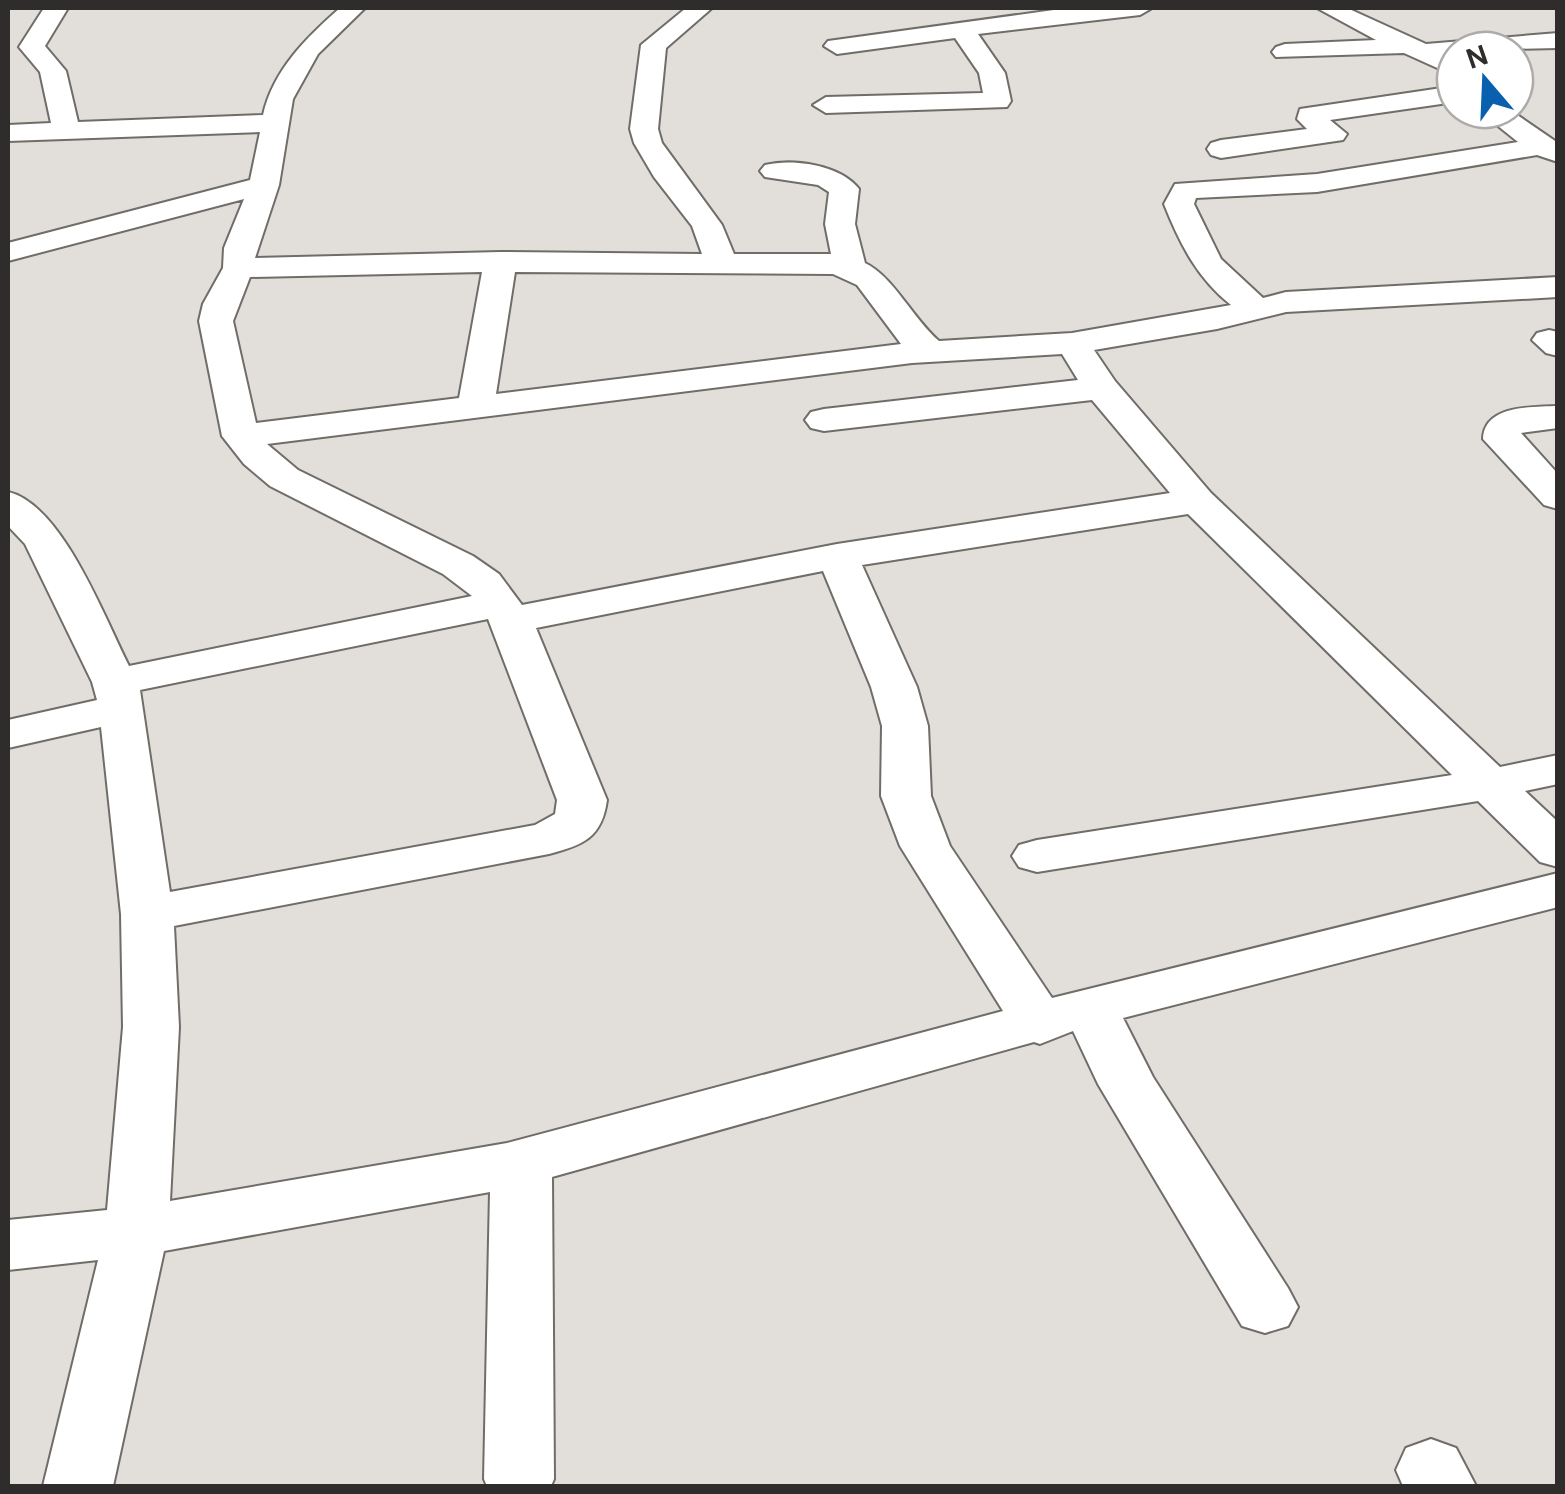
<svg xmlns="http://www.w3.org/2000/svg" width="1565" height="1494" viewBox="0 0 1565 1494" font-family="'DM Sans',sans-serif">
	<rect width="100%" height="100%" fill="#e2dfda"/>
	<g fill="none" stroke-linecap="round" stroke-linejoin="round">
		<g stroke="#706d68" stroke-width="4">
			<g id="minor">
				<path d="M 44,8 L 68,8 L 45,46 L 66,71 L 78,122 L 263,115 C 273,70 307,37 340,8 L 365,8 L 318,54 L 293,99 L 279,185 L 255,258 L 500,252 L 702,254 L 692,226 L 654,177 L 634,143 L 630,129 L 641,45 L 686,8 L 712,8 L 666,48 L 658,129 L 662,143 L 722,225 L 734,254 L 831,254 L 825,224 L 829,192 L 818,185 L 765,177 L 760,171 L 765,165 C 793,158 841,165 859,189 L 855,224 L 865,263 C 893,276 913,319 939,341 L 1072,333 L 1231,305 C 1197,278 1180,244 1164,204 L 1175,184 L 1317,174 L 1518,142 L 1478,110 L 1510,110 L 1558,143 L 1558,162 L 1537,155 L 1317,192 L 1196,198 L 1194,204 L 1221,259 L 1263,298 L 1286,292 L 1558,277 L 1558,297 L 1286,312 L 1217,329 L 1094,350 L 1115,381 L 1211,493 L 1500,767 L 1558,755 L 1558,784 L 1525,791 L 1558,822 L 1558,867 L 1540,862 L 1478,801 L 1037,872 L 1019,867 L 1012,856 L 1019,845 L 1037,840 L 1452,775 L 1188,514 L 862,565 L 917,687 L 928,726 L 931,796 L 950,846 L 1052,998 L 1558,873 L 1558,907 L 1123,1018 L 1153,1077 L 1288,1288 L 1298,1307 L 1288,1326 L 1265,1333 L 1242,1326 L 1098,1084 L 1073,1031 L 1040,1044 L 1034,1042 L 552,1177 L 554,1479 L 551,1486 L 487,1486 L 484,1479 L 490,1192 L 164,1251 L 113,1486 L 43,1486 L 98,1260 L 8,1270 L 8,1220 L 107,1210 L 123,1027 L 121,914 L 101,727 L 8,748 L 8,720 L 97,700 L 92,682 L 25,544 L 8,526 L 8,492 C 62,504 105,619 129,666 L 472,596 L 443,574 L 270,486 L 244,464 L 222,436 L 199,321 L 203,304 L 223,268 L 224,248 L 244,199 L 8,261 L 8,243 L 250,180 L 260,132 L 8,141 L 8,125 L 51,123 L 40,72 L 19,47 ZM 482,272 L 459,398 L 256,423 L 233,321 L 250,277 ZM 515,272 L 833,274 L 857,285 L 901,344 L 496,394 ZM 1062,354 L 1078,380 L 824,409 L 811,412 L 805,420 L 811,428 L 824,431 L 1092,400 L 1170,493 L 837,544 L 522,605 L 499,574 L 473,556 L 298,470 L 267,444 L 912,363 ZM 823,571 L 871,687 L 882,726 L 881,796 L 900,846 L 1003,1011 L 507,1143 L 170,1201 L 179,1027 L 174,926 L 549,854 C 584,845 602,837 607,800 L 536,628 ZM 488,619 L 557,800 L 555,814 L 535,825 L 170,892 L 140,690 Z"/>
				<path d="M 1068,8 L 1152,8 L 1140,15 L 978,34 L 1005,73 L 1011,101 L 1007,107 L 826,113 L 813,105 L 826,97 L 983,93 L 979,73 L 955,38 L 837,54 L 824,46 L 828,41 Z"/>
				<path d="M 1317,8 L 1347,8 L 1426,44 L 1558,33 L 1558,48 L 1455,50 L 1455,76 L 1404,53 L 1276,57 L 1272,52 L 1276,47 L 1285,44 L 1376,40 Z"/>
				<path d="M 1455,86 L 1455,102 L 1330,120 L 1347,134 L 1343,140 L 1221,158 L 1211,155 L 1207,149 L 1211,143 L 1221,140 L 1307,129 L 1297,119 L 1300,109 Z"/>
				<path d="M 1549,330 L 1558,332 L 1558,356 L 1546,353 L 1532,340 L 1537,333 Z"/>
				<path d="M 1558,406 L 1558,428 L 1521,433 L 1558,474 L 1558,509 L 1544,505 L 1483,439 C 1484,405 1532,407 1558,406 Z"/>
				<path d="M 1431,1439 L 1456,1448 L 1476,1486 L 1403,1486 L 1396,1470 L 1406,1448 Z"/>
			</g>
		</g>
		<use href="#minor" fill="#fff" fill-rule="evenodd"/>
	</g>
	<rect width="1565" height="1494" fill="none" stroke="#2f2d2b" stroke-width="20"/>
	<g transform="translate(1485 80) rotate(341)"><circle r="48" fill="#ffffff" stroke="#acabaa" stroke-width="2.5"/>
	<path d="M0-8L18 38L0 25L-18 38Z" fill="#0860ae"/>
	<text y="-15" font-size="28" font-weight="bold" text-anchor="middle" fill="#2f2d2b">N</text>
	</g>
</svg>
